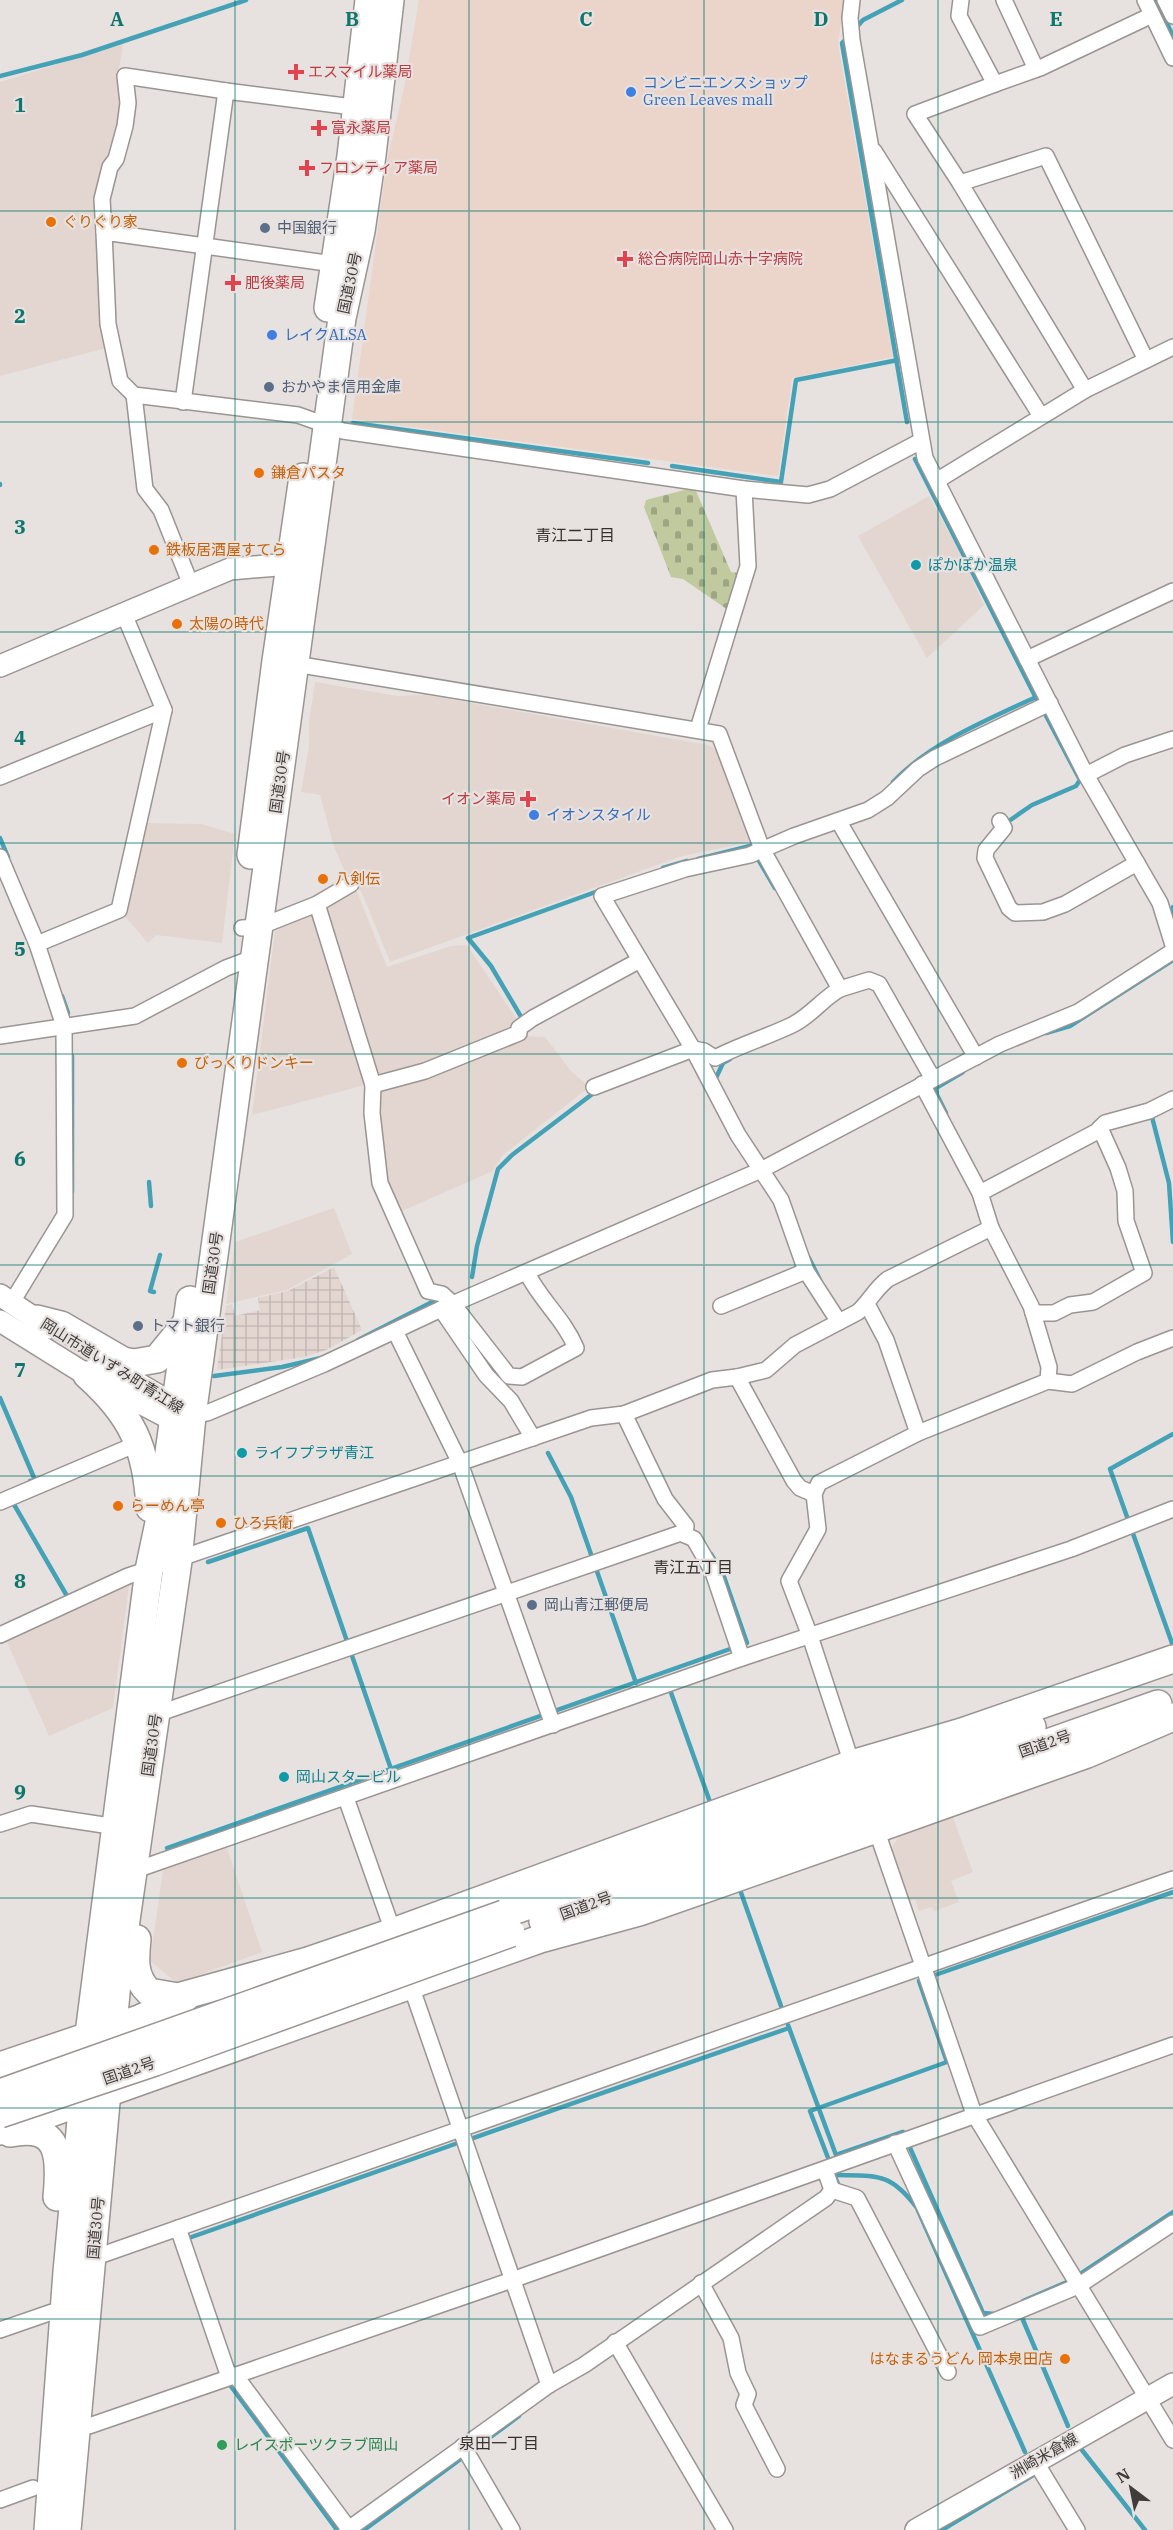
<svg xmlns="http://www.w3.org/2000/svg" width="1173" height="2530" viewBox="0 0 1173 2530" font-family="'IBM Plex Serif','Noto Sans JP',serif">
	<defs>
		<pattern id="industrial-grid" width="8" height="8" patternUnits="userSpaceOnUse" patternTransform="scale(1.5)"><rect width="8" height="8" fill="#e3d6d0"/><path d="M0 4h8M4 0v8" fill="none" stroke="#c4b9b4"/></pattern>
		<pattern id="cemetery-stones" width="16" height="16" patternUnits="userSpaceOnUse" patternTransform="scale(1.5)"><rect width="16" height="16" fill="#c1ca9f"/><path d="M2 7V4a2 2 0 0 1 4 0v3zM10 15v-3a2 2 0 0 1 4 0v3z" fill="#9ea583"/></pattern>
	</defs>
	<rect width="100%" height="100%" fill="#e7e2df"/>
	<g fill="#e3d6d0">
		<path d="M 123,44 L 119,69 L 125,100 L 112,159 L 105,160 L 102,173 L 106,348 L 0,376 L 0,82 Z"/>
		<path d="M 929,496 L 962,556 L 984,605 L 927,658 L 858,536 Z"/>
		<path d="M 315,682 L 398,696 L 426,695 L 708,745 L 718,751 L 751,835 L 749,842 L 679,857 L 390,962 L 362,893 L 347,876 L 334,847 L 320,795 L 301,792 L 309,746 L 309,722 Z"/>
		<path d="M 147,823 L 201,824 L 235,834 L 222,943 L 156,935 L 148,943 L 124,915 Z"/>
		<path d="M 356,889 L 387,967 L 451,946 L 467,945 L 528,1036 L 545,1037 L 571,1071 L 589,1087 L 502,1156 L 493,1171 L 400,1212 L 383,1174 L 369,1084 L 252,1115 L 275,931 L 327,909 Z"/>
		<path d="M 334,1208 L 352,1254 L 287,1290 L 226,1304 L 235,1242 Z"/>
		<path d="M 129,1586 L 113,1708 L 49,1736 L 7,1642 Z"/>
		<path d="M 951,1812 L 973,1872 L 951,1881 L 959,1902 L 934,1911 L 932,1907 L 919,1911 L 915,1899 L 907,1902 L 889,1852 L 904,1829 Z"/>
		<path d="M 227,1848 L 262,1952 L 177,1983 L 150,1961 L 163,1870 Z"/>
	</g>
	<path fill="url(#industrial-grid)" d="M 334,1267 L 362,1330 L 326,1350 L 304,1357 L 217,1370 L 226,1306 L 232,1304 L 235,1316 L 260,1310 L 258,1298 L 288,1291 Z"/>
	<path fill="#ebd4c9" d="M 419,0 L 844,0 L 838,44 L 893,357 L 792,378 L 778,476 L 352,419 L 387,161 L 404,88 Z"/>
	<path fill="url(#cemetery-stones)" d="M 688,489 L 696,491 L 731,572 L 739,573 L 728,610 L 683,579 L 671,577 L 644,507 L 646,500 Z"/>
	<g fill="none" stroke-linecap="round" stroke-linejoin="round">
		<g stroke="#45a2b6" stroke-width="4.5">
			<path d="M 1156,0 L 1173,36"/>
			<path d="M 854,30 L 863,20 L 902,0"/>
			<path d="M 848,37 L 842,43 L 907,422"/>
			<path d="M 0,76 L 82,55 L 246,0"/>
			<path d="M 353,423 L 648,463"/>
			<path d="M 915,459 L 1037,700"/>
			<path d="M 672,466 L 781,482 L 796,380 L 898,360"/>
			<path d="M 0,484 L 0,485"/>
			<path d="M 893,782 C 930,743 987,720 1036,697"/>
			<path d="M 1006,823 L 1032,805 L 1076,786 L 1080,780 L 1043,710"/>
			<path d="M 0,838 L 8,857"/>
			<path d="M 755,854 L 775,888"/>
			<path d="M 698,859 L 754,845"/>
			<path d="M 663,868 L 687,861"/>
			<path d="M 1173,907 L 1173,917"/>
			<path d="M 62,996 L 68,1013"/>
			<path d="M 523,1020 L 491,966 L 468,938 L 601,890"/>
			<path d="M 1046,1033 L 1070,1026 L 1173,960"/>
			<path d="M 72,1056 L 72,1192"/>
			<path d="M 715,1080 L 723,1063 L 730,1059"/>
			<path d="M 946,1113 L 937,1095 L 936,1088 L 963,1072"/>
			<path d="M 1155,1114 L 1152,1117 L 1169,1183 L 1173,1242"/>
			<path d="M 149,1182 L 151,1206"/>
			<path d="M 809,1258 L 820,1280"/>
			<path d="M 472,1277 L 477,1246 L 498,1169 L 512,1155 L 595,1092"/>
			<path d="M 154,1292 L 150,1291 L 160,1255"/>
			<path d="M 358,1340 L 436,1300"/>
			<path d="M 214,1376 L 282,1367 L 321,1358"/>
			<path d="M 0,1398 L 35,1480 L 30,1481"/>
			<path d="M 548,1453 L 571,1497 L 636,1683"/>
			<path d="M 12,1501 L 67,1596"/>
			<path d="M 208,1562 L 308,1528 L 391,1769"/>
			<path d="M 1173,1646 L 1110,1469 L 1173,1434"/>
			<path d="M 669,1687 L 710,1802"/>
			<path d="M 167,1848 L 747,1643 L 723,1574 L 711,1554"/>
			<path d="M 739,1887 L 781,2006"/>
			<path d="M 935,1975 L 1173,1892"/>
			<path d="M 788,2025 L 836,2155 L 903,2132 L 983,2313 L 995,2314"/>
			<path d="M 473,2138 L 789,2028"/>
			<path d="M 830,2163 L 810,2111 L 947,2062 L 919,1981 L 922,1980"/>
			<path d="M 835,2175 C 877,2176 890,2172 917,2208 L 1025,2452"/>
			<path d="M 830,2203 L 840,2189 L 834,2174"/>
			<path d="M 186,2239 L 455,2144"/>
			<path d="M 1080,2274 L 1173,2212"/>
			<path d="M 1023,2301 L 1067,2282"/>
			<path d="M 1020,2313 L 1068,2426"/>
			<path d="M 230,2385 L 337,2530"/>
			<path d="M 1078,2445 L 1145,2530"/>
			<path d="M 364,2530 L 519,2416"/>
			<path d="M 942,2530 L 1035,2474 L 1034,2472"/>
		</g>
		<g stroke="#9a9492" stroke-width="18">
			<g id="street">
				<path d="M 852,0 L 850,18 L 852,40 L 925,458 L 1086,775 L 1160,903 L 1173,945"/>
				<path d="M 961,0 L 959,16 L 995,84 L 915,114 L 960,183 L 1046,156 L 1146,360"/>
				<path d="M 1004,0 L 1036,69"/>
				<path d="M 1145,0 L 1173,58"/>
				<path d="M 1165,0 L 1173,16"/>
				<path d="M 995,84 L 1040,68 L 1152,15"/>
				<path d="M 874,151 L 1041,416"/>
				<path d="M 960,183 L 1085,390"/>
				<path d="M 104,232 L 102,199 L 110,167 L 116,159 L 125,126 L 128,103 L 125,76 L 226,91"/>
				<path d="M 341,265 L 104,232 L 108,324 L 120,381 L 134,395 L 298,415 L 343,431 L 744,489 L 808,495 L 830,489 L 921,441"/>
				<path d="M 134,395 L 145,489 L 161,510 L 191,585"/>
				<path d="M 183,402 L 226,91 L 361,108"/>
				<path d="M 938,480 L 1085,390 L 1173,347"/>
				<path d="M 1027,659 L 1173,591"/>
				<path d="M 289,663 L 719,734 L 762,849 L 840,989 L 869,980 L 879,984 L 933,1079"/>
				<path d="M 698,729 L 748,566 L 744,489"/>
				<path d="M 1086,775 L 1125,755 L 1173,739"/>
				<path d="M 0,777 L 164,710"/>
				<path d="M 1000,821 L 1004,828 L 986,850 L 985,858 L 1009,908 L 1015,913 L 1043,912 L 1065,904 L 1137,863"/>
				<path d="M 839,822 L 976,1057"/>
				<path d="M 0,857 L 37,944 L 64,1026 L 65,1215 L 12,1302"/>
				<path d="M 317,904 L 351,884"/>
				<path d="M 242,928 L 259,927 L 317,904 L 373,1085 L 372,1113 L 380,1183 L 428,1291 L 442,1294 L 453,1304 L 509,1376 L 522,1377 L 576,1348 C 564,1319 541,1301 527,1273"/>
				<path d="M 37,944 L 119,910 L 164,710 L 124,614"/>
				<path d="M 0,1036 L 135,1016 L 226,968 L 255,957"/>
				<path d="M 922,1084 L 980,1193 L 991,1228 L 1031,1306 L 1049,1367 L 1048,1381"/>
				<path d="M 373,1085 L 425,1071 L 519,1033 L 519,1028 L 533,1018 L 640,960"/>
				<path d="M 594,1087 L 693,1049 L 704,1051 L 715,1058 C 740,1045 767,1037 792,1025 C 811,1016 822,999 840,989"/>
				<path d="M 980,1193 L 1096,1132 L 1105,1123 L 1149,1111 L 1173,1099"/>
				<path d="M 867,1304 L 886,1340 L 918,1433"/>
				<path d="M 721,1306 L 806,1271"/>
				<path d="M 441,1309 L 486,1375 L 511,1401 L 533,1438"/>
				<path d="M 1033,1313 L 1054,1313 L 1070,1305 L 1093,1302 L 1144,1273 L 1126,1221 L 1125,1191 L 1118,1168 L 1100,1128"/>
				<path d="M 839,1322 L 806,1271 L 781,1200 L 738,1135 L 693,1049 L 602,896 L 685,869 L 750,855 L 794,836 L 868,810 L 887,798 L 918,769 L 935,758 L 1050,703"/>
				<path d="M 395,1331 L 460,1463 L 553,1725"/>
				<path d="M 737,1377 L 794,1481 L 800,1488 L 814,1494"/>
				<path d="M 624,1414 L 665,1499 L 686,1526 L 685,1535"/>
				<path d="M 192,1416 L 207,1413 L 324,1364 L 441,1309 L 761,1170 L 1000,1044 L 1078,1012 L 1173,951"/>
				<path d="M 0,1502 L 139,1443"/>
				<path d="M 0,1635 L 128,1576 L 591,1418 L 624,1414 L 712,1380 L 737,1377 L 766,1370 L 795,1345 L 858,1312 C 870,1301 875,1289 888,1279 L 991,1228"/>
				<path d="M 157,1714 L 681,1533 L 694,1539 L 713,1572 L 742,1658"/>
				<path d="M 852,1764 L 810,1636 L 789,1581 L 818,1529 L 814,1494 L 819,1483 L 918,1433 L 1048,1381 L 1072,1384 L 1137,1352 L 1173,1338"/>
				<path d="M 346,1798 L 395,1937"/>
				<path d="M 0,1824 L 31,1814 L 117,1827"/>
				<path d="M 876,1829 L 974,2114 L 1173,2440"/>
				<path d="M 133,1871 L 742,1658 L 1071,1549 L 1173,1509"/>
				<path d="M 409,1980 L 549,2385"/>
				<path d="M 895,2143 L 980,2327 L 1078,2286 L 1173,2223"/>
				<path d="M 832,2190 L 857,2198 L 948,2372"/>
				<path d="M 178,2228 L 229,2377"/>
				<path d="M 93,2258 L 1173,1879"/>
				<path d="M 701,2283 L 731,2338 L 738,2373 L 748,2394 L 744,2405 L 777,2469"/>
				<path d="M 0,2330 L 52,2312"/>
				<path d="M 615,2342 L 725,2530"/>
				<path d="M 235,2375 L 349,2529"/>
				<path d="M 89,2426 L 512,2280 L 1173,2045"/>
				<path d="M 463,2446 L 512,2530"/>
				<path d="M 1035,2461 L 1077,2530"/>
				<path d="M 0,2500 L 33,2488"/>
				<path d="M 347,2530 L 549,2385 L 584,2365 L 826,2198 L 832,2190 L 825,2170"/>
			</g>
		</g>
		<g stroke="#9a9492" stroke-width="24">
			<g id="secondary">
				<path d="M 0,666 L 230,569 L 290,564"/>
				<path d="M 0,1295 L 49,1328"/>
				<path d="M 0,1321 L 87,1375 L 163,1415"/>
				<path d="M 98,1360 L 187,1412"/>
				<path d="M 916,2530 L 1173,2384"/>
			</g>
		</g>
		<g stroke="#9a9492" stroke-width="30">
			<g id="highway">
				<path d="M 328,308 L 351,156 L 369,0"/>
				<path d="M 251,855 L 276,661 L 303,477"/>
				<path d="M 37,1319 L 61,1325 L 123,1361 L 134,1363 L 157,1359 L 184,1326"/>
				<path d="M 87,1375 C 132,1415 147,1448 150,1508"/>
				<path d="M 504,1914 L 1032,1727"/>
				<path d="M 543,1921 L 1158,1704"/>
				<path d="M 137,1939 C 135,1960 133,1976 149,1992 L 178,1997 L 308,1961 L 393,1932 L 852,1764 L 962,1732 L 1173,1659"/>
				<path d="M 0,2066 L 139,2019 L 185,1998"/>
				<path d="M 0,2131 L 540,1939 L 639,1912 L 876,1829 L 1087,1754 L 1173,1717"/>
				<path d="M 10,2133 C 60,2123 61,2156 57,2197"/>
				<path d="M 48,2530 L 67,2272 L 89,2034 L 149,1570 L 160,1518 L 190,1300"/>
				<path d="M 67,2530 L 117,1982 L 178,1561 L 192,1416 L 342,318 L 361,231 L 372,155 L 390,0"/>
			</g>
		</g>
		<use href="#street" stroke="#fff" stroke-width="15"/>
		<use href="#secondary" stroke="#fff" stroke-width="21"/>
		<use href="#highway" stroke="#fff" stroke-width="27"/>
		<g stroke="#9a9492" stroke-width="30" stroke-linecap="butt">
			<g id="highway-bridge">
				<path d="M 0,2093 L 504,1914"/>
				<path d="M 0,2114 L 155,2062 L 511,1933"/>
			</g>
		</g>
		<use href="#highway-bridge" stroke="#fff" stroke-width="27"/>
	</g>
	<path fill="none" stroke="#0f766e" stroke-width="1.5" stroke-opacity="0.55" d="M 235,0 L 235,2530M 469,0 L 469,2530M 704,0 L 704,2530M 938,0 L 938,2530M 0,211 L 1173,211M 0,422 L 1173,422M 0,632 L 1173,632M 0,843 L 1173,843M 0,1054 L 1173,1054M 0,1265 L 1173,1265M 0,1476 L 1173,1476M 0,1687 L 1173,1687M 0,1898 L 1173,1898M 0,2108 L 1173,2108M 0,2319 L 1173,2319"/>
	<g fill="#e0444e" stroke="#e7e2df" stroke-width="2">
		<path d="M293 63h6v6h6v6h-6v6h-6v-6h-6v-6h6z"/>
		<path d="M316 119h6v6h6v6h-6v6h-6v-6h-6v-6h6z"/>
		<path d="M304 159h6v6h6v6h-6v6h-6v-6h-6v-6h6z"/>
		<path d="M622 250h6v6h6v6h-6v6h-6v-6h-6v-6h6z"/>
		<path d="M230 274h6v6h6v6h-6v6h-6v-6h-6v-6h6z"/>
		<path d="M525 790h6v6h6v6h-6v6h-6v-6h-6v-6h6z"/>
	</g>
	<g fill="#3f7fe0" stroke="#e7e2df" stroke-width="2">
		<circle cx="631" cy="92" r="6"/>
		<circle cx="272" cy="335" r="6"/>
		<circle cx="534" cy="815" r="6"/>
	</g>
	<g fill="#e8710a" stroke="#e7e2df" stroke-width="2">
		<circle cx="51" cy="222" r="6"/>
		<circle cx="259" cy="473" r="6"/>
		<circle cx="154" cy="550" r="6"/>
		<circle cx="177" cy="624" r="6"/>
		<circle cx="323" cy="879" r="6"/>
		<circle cx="182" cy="1063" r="6"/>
		<circle cx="118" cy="1506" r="6"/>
		<circle cx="221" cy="1523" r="6"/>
		<circle cx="1065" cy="2359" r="6"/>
	</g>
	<g fill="#5c6f8a" stroke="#e7e2df" stroke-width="2">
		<circle cx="265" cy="228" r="6"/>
		<circle cx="269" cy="387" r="6"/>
		<circle cx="138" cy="1326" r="6"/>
		<circle cx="532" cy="1605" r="6"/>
	</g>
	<g fill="#0f9aa8" stroke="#e7e2df" stroke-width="2">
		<circle cx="916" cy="565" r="6"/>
		<circle cx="242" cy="1453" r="6"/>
		<circle cx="284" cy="1777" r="6"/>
	</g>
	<circle fill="#2e9e5b" stroke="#e7e2df" stroke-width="2" cx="222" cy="2445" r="6"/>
	<g text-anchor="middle" stroke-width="4.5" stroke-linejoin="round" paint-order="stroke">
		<g font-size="15" fill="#be3a42" stroke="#e7e2df" text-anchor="start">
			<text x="308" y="77">エスマイル薬局</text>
			<text x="331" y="133">富永薬局</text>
			<text x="319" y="173">フロンティア薬局</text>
			<text x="638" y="264">総合病院岡山赤十字病院</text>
			<text x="245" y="288">肥後薬局</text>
			<text x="516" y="804" text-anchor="end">イオン薬局</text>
		</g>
		<g font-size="15" fill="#366cbe" stroke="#e7e2df" text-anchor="start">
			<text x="643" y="88">コンビニエンスショップ<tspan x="643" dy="17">Green Leaves mall</tspan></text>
			<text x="284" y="340">レイクALSA</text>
			<text x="546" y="820">イオンスタイル</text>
		</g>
		<g font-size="15" fill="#c56008" stroke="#e7e2df" text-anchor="start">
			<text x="63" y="227">ぐりぐり家</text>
			<text x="271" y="478">鎌倉パスタ</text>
			<text x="166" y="555">鉄板居酒屋すてら</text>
			<text x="189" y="629">太陽の時代</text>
			<text x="335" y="884">八剣伝</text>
			<text x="194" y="1068">びっくりドンキー</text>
			<text x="130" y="1511">らーめん亭</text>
			<text x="233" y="1528">ひろ兵衛</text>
			<text x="1053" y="2364" text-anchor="end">はなまるうどん 岡本泉田店</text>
		</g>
		<g font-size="15" fill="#4e5e75" stroke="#e7e2df" text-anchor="start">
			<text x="277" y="233">中国銀行</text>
			<text x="281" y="392">おかやま信用金庫</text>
			<text x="150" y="1331">トマト銀行</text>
			<text x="544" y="1610">岡山青江郵便局</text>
		</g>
		<g font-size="15" fill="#3f3c3b" stroke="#e7e2df">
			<text transform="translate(350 283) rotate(-78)" y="5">国道30号</text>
			<text transform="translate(280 782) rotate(-82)" y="5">国道30号</text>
			<text transform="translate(213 1263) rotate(-82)" y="5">国道30号</text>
			<text transform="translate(112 1366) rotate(32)" y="5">岡山市道いずみ町青江線</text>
			<text transform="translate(1045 1744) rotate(-19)" y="5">国道2号</text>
			<text transform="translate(152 1745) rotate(-82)" y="5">国道30号</text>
			<text transform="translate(586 1906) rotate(-20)" y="5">国道2号</text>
			<text transform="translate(129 2071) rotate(-19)" y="5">国道2号</text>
			<text transform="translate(96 2228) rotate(-85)" y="5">国道30号</text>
			<text transform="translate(1044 2456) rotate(-30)" y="5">洲崎米倉線</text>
		</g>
		<g font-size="15" fill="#0d838f" stroke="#e7e2df" text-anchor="start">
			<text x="928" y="570">ぽかぽか温泉</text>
			<text x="254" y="1458">ライフプラザ青江</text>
			<text x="296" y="1782">岡山スタービル</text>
		</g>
		<g font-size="15" fill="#27864d" stroke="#e7e2df" text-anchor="start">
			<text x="234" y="2450">レイスポーツクラブ岡山</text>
		</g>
		<g font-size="16" fill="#36312f" stroke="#e7e2df">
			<text x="575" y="541">青江二丁目</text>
			<text x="693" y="1573">青江五丁目</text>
			<text x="499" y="2449">泉田一丁目</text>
		</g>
	</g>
	<g font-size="20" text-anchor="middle" font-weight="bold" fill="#0f766e" stroke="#e7e2df" stroke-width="4.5" stroke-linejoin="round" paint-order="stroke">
		<text x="117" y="26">A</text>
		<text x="352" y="26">B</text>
		<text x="586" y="26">C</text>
		<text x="821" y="26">D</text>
		<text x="1056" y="26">E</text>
		<text x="20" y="112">1</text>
		<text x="20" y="323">2</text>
		<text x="20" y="534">3</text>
		<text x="20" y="745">4</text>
		<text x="20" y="956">5</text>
		<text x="20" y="1166">6</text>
		<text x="20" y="1377">7</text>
		<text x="20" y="1588">8</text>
		<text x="20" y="1799">9</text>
	</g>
	<g transform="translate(1131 2488) rotate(328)" stroke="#e7e2df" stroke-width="4.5" paint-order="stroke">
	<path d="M0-4.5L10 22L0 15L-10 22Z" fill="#3f3c3b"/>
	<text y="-9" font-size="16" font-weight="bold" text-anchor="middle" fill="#3f3c3b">N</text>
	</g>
</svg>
